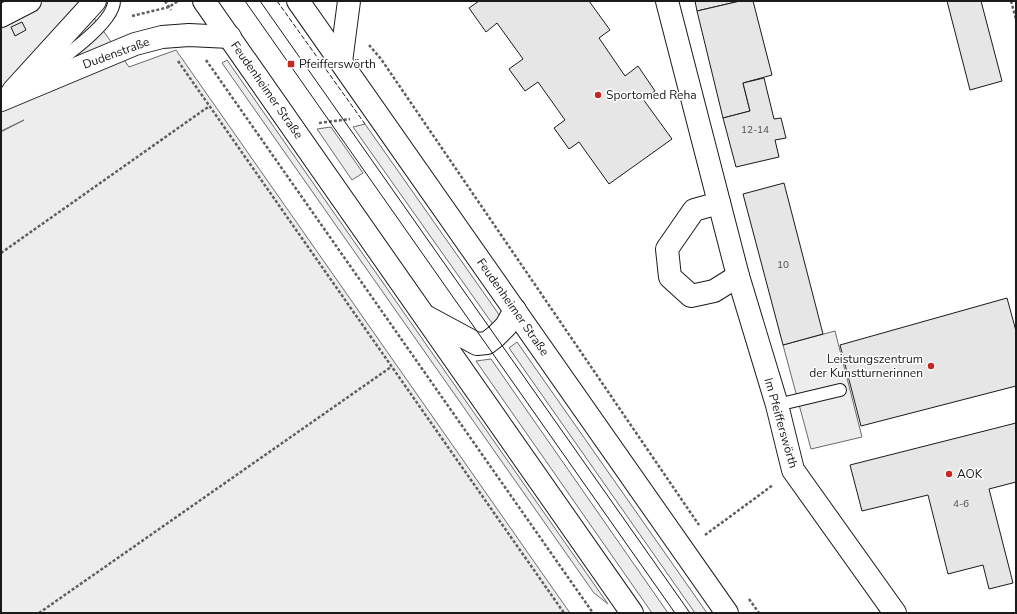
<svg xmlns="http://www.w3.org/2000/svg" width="1017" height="614" viewBox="0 0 1017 614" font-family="'Nunito Sans',sans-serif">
	<rect width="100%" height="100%" fill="#fff"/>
	<g fill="#ededed" stroke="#6a6a6a">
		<path d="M 1,1 L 82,1 L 129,67 L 176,50 L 570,613 L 1,613 L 1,132 L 24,120 L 1,131 Z"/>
		<path d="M 227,60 L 608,604 L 594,593 L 222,63 Z"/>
		<path d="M 365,124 L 500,316 L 494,326 L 353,127 Z"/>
		<path d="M 331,127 L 363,173 L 352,180 L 317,129 Z"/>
		<path d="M 835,331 L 862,437 L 811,449 L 783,345 Z"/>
		<path d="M 517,342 L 707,613 L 695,613 L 509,348 Z"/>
		<path d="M 491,359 L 668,613 L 652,613 L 476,361 Z"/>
	</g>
	<g fill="#e6e6e6" stroke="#1a1a1a">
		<path d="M 479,1 L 589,1 L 610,30 L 599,38 L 625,76 L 638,66 L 655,91 L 643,99 L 672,139 L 609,184 L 579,142 L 569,149 L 554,128 L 565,120 L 538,82 L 525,91 L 509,69 L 523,59 L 497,23 L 486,32 L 469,8 Z"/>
		<path d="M 695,1 L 740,1 L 697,11 Z"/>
		<path d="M 740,1 L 753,1 L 772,75 L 743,83 L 750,111 L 723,118 L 697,11 Z"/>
		<path d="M 947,1 L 981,1 L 1002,81 L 970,90 Z"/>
		<path d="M 22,22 L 26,30 L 15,36 L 11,27 Z"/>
		<path d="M 764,78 L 774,119 L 781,118 L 786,138 L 775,140 L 779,157 L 736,167 L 723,118 L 750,111 L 743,83 Z"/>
		<path d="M 784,183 L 823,334 L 783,345 L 743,194 Z"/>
		<path d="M 1007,298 L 1016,331 L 1016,386 L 861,426 L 840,345 Z"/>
		<path d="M 1016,423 L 1016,482 L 989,489 L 1013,583 L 989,589 L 983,565 L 948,574 L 928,495 L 862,511 L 850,465 Z"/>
	</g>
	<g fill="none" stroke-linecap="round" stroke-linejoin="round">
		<g stroke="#1a1a1a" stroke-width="14">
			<g id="lane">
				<path d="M 37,76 C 56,63 114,24 114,1"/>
				<path d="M 777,405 L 840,390"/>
			</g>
		</g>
		<g stroke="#1a1a1a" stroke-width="24">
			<g id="street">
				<path d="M 667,1 L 738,276 L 777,405 L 793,470 L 895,613"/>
				<path d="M 719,203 L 694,210 L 667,249 L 670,277 L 691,296 L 714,291 L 738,276"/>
			</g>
		</g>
		<g stroke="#1a1a1a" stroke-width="24">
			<g id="secondary">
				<path d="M 204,1 L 632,613"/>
				<path d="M 298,1 L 727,613"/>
				<path d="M 1,16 L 30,1"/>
				<path d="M 341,62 L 349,1"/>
				<path d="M 13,91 L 95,1"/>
				<path d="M 1,100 L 135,44 L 162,37 L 189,35 L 230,37"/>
				<path d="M 427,317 L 477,344 L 487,343 L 496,336 L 506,326 L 515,310"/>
			</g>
		</g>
		<g stroke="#5f5f5f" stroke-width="2.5" stroke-dasharray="3 2" stroke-linecap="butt">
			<path d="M 165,1 L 171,10"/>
			<path d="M 1011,1 L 1016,19"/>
			<path d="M 132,16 L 169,7 L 178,1"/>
			<path d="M 369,45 L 381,59 L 699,525"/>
			<path d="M 206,60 L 593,613"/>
			<path d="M 178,61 L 564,613"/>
			<path d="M 319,123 L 350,119"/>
			<path d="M 1,253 L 208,107"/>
			<path d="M 705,535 L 773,485"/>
			<path d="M 749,599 L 759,613"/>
			<path d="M 39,613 L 391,367"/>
		</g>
		<use href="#lane" stroke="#fff" stroke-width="12"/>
		<use href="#street" stroke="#fff" stroke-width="22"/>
		<use href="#secondary" stroke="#fff" stroke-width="22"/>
		<g stroke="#1a1a1a" stroke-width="1">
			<path d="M 245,1 L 675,613"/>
			<path d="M 260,1 L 690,613"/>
		</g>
		<path stroke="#1a1a1a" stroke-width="1" stroke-dasharray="5 2" stroke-linecap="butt" d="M 277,1 L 365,124"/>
	</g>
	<g fill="#c62828" stroke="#fff" stroke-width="1.5">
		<rect x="287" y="60" width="8" height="8" rx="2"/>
		<circle cx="598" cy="95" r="4"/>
		<circle cx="931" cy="366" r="4"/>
		<circle cx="949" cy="474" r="4"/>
	</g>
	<g text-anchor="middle" stroke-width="3" stroke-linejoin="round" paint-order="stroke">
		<g font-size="10" fill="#4d4d4d">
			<text x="755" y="133">12-14</text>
			<text x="783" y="268">10</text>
			<text x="961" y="507">4-6</text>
		</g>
		<g font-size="12" fill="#1a1a1a" stroke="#fff">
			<text transform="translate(116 53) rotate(-20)" y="4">Dudenstraße</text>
			<text transform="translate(267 90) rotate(55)" y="4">Feudenheimer Straße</text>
			<text transform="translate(513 307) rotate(55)" y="4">Feudenheimer Straße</text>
			<text transform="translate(781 423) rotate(74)" y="4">Im Pfeifferswörth</text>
		</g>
		<g font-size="12" fill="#1a1a1a" stroke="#fff" text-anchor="start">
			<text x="299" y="68">Pfeifferswörth</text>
			<text x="606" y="99">Sportomed Reha</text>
			<text x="923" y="363" text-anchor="end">Leistungszentrum<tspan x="923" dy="14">der Kunstturnerinnen</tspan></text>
			<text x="957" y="478">AOK</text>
		</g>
	</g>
	<rect width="1017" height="614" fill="none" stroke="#1a1a1a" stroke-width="4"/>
</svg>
